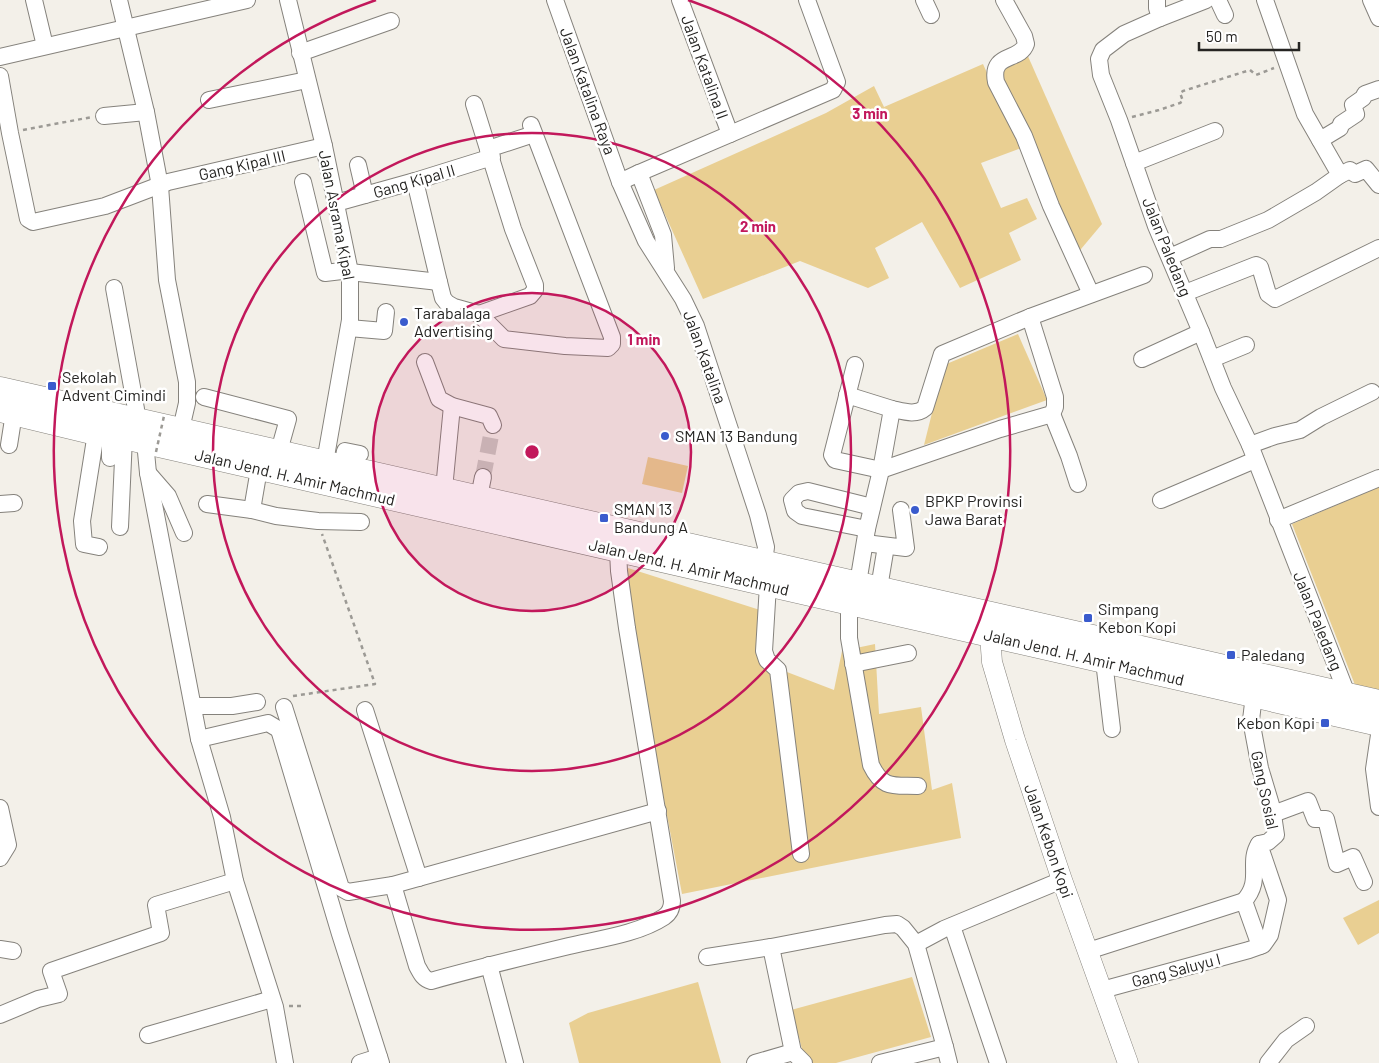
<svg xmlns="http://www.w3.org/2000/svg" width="1379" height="1063" viewBox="0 0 1379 1063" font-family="Barlow,sans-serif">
	<rect width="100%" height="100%" fill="#f3f0e9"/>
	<g fill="#e9cf92">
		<path d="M 1027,54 L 1102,224 L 1076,255 L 995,69 Z"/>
		<path d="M 983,64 L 1021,148 L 981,163 L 1001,208 L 1027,198 L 1037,219 L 1009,233 L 1021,260 L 960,288 L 922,222 L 875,248 L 889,278 L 868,288 L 800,261 L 703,299 L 654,190 L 826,113 L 874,86 L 884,107 Z"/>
		<path d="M 1018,334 L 1047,400 L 924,445 L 944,365 Z"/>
		<path d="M 648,457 L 688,466 L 682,493 L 642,484 Z"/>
		<path d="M 1379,487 L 1379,694 L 1357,690 L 1292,524 Z"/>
		<path d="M 628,568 L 760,610 L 766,664 L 834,690 L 842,651 L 875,644 L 879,714 L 921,707 L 932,790 L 952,783 L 961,838 L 682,894 L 624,590 Z"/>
		<path d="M 1379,900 L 1379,933 L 1358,945 L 1343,918 Z"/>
		<path d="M 912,977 L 931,1037 L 836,1063 L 806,1063 L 791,1010 Z"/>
		<path d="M 698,982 L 721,1063 L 579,1063 L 569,1023 L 588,1013 Z"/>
	</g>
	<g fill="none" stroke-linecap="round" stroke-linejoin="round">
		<path stroke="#cac7c1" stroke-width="16" stroke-dasharray="16 8" stroke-linecap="butt" d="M 483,477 L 493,425"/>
		<g stroke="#85827c" stroke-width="18">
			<g id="minor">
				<path d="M 34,0 L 45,46"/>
				<path d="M 119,0 L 146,112 L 160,186 L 167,280 L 187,382 L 187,403 L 181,429"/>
				<path d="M 288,0 L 324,146 L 350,272 L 350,320 L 325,462"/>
				<path d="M 555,0 L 620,182 L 646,241 L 683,299 L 696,326 L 758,515 L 766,547 L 764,563"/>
				<path d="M 680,0 L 730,134"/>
				<path d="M 924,0 L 931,15"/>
				<path d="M 1004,0 L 1024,36 L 1026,44 C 1020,62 990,52 996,82 L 1024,136 L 1051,206 L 1091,294"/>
				<path d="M 1157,0 L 1157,8 L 1160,18 L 1124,34 L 1103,50 L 1099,59 L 1101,75 L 1119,120 L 1156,226 L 1201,332 L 1223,388 L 1250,445 L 1347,694"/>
				<path d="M 1218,0 L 1225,15"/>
				<path d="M 1265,0 L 1305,114 L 1340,175 L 1350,170 L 1355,174 L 1366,169 L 1379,185"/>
				<path d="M 1371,0 L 1379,18"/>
				<path d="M 1160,18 L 1206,0"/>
				<path d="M 300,53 L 391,21"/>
				<path d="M 0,57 L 247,0"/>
				<path d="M 0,76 L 10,133 L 28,219 L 33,222 L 105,206 L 168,182 L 324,146"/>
				<path d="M 209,100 L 307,80"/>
				<path d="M 474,104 L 513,229 L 535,285 L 535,290 L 530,296 L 479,314"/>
				<path d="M 104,116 L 146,112"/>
				<path d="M 1320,140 L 1340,128 L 1341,124 L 1356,114 L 1353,105 L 1363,98 L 1365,94 L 1379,89"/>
				<path d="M 488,149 L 534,134"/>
				<path d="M 1134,163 L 1215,131"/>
				<path d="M 358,165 L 365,195"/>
				<path d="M 639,173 L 663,235 L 666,268"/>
				<path d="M 415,181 L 439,282 L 443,298 L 447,303 L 454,307 L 479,314 L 504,339 L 565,346 L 608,348 L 612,344 L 612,337 L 531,125"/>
				<path d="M 303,182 L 325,273 L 350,270"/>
				<path d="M 620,182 L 639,173 L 833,90 L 837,82 L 807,0"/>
				<path d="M 336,203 L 415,181 L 492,157"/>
				<path d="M 1170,257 L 1210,239 L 1221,239 L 1268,220 L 1316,192 L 1340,175"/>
				<path d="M 350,272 L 439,282"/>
				<path d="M 114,288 L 136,409 L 134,418"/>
				<path d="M 1185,293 L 1256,265 L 1260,267 L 1268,294 L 1275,299 L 1379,248"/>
				<path d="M 349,328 L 384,331 L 386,312"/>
				<path d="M 1142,359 L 1201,332"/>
				<path d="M 1212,359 L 1246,345"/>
				<path d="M 425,362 L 439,399 L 452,406 L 489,416 L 493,425"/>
				<path d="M 855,365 L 832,455 L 835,460 L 881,470 L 1000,429 L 1052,414 L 1055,407 L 1055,397 L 1030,317"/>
				<path d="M 847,395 L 892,409"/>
				<path d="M 204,397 L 288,419 L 279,451"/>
				<path d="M 1052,414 L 1069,456 L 1078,484"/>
				<path d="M 96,433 L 82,521 L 84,544 L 99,547"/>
				<path d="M 147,443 L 146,452 L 148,473 L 199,739 L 222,817 L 235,881 L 275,1007 L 285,1063"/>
				<path d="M 9,445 L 14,413"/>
				<path d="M 1250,445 L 1275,436 L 1300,430 L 1321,417 L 1372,392"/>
				<path d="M 110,458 L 110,435"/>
				<path d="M 342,466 L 345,451 L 360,454"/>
				<path d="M 148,473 L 168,496 L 184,533"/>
				<path d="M 444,489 L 452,406"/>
				<path d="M 479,497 L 483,477"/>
				<path d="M 1161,500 L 1255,460"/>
				<path d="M 0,504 L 14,503"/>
				<path d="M 207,504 L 252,510 L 276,516 L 318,521 L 361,522"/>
				<path d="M 252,510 L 259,469"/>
				<path d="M 1278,520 L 1379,478"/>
				<path d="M 120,527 L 124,437"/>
				<path d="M 867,529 L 802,516 L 795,511 L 792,500 L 799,493 L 808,491 L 872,507"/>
				<path d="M 865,543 L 906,548 L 901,510"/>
				<path d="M 858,583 L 867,529 L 881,470 L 892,409 C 902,411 916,416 925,408 L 942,354 L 1030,317 L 1144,275"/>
				<path d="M 768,585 L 764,651 L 767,660 L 778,670 L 801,854"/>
				<path d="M 879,588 L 886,546"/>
				<path d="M 849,603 L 849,638 L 871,765 C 883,790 894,785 918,786"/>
				<path d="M 1104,661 L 1112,729"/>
				<path d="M 853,664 L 908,653"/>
				<path d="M 193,706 L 232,706 L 257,702"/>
				<path d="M 284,707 L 341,888 L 348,892 L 393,885 L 658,811"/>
				<path d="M 365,710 L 419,878"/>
				<path d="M 1379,735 L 1374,769 L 1379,807"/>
				<path d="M 199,739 L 268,723 L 278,729 L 280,733 L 340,934 L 381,1063"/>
				<path d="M 0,808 L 8,845 L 0,858"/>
				<path d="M 1273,814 L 1308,801 L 1315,819 L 1326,819 L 1337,864 L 1353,857 L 1364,882"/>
				<path d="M 393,885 L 417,966 C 421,973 423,979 431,981 C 477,968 523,957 569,946 C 599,939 638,934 664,917 C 670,913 672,908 672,901 L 627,628 L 619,571 L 618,551"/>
				<path d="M 1244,901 C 1263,880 1247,863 1259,844"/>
				<path d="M 952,926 L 998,1063"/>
				<path d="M 916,944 L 944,929 L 1062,880"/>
				<path d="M 771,947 L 793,1052 L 804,1063"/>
				<path d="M 0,949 L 13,951"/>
				<path d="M 1088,951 L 1244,901 L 1260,946"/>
				<path d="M 707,957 L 771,947 L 885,925 L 897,924 L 903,928 L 916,944 L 945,1047 L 880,1063"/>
				<path d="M 489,965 L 515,1063"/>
				<path d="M 1102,990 L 1249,950 L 1263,945 L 1270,935 L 1278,900 L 1259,844 L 1268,842 L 1276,835 L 1272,808 L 1260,768 L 1251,720 L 1254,695"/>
				<path d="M 0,1015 L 38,999 L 59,994 L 51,971 L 161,933 L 156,905 L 235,881"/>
				<path d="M 148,1035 L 272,999"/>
				<path d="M 945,1047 L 949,1063"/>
				<path d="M 360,1063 L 379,1057"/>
				<path d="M 755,1063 L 793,1052"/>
				<path d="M 1268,1063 L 1286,1040 L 1306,1026"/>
			</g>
		</g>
		<g stroke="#85827c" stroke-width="21">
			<path id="major" d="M 994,621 L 990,635 L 992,662 L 1015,740 L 1062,880 L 1128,1063"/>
		</g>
		<g stroke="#85827c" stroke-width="25">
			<g id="highway">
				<path d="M 0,389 L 1379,702"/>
				<path d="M 0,410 L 96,433 L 124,437 L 1379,724"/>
			</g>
		</g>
		<g stroke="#9c9a95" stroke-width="2.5" stroke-dasharray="4 4" stroke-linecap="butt">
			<path d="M 1132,117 L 1159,110 L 1180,103 L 1183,101 L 1180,93 L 1183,91 L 1250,70 L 1256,75 L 1274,68"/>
			<path d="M 23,130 L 92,117"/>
			<path d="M 293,696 L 375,684 L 322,534"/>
			<path d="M 289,1006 L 305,1006"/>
		</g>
		<use href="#minor" stroke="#fff" stroke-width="16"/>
		<use href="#major" stroke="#fff" stroke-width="20"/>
		<use href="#highway" stroke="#fff" stroke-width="24"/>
		<path stroke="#9c9a95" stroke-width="2.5" stroke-dasharray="4 4" stroke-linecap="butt" d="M 156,452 L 164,416"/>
	</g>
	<circle cx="532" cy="452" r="159" fill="#c2185b" fill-opacity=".12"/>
	<g fill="none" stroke="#c2185b" stroke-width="2.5">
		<circle cx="532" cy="452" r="159"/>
		<circle cx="532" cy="452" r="319"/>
		<path d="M688 0A478 478 0 1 1 376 0"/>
	</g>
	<g fill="#3a5bcd" stroke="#fff" stroke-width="2">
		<circle cx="404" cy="322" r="5"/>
		<rect x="47" y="381" width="10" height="10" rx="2.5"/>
		<circle cx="665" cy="436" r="5"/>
		<circle cx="915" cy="510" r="5"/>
		<rect x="599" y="513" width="10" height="10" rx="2.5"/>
		<rect x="1083" y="613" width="10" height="10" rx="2.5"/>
		<rect x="1226" y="650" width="10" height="10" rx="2.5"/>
		<rect x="1320" y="718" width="10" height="10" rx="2.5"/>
	</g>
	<g text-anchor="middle" stroke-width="5" stroke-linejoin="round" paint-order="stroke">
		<g font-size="16" fill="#252422" stroke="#fff">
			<text transform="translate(705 67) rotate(70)" y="6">Jalan Katalina II</text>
			<text transform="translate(588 91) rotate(70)" y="6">Jalan Katalina Raya</text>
			<text transform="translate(242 165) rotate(-13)" y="6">Gang Kipal III</text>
			<text transform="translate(414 181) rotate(-16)" y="6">Gang Kipal II</text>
			<text transform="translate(337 215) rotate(79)" y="6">Jalan Asrama Kipal</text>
			<text transform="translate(1167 247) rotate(68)" y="6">Jalan Paledang</text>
			<text transform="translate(705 357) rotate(70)" y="6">Jalan Katalina</text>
			<text transform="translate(295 477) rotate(13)" y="6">Jalan Jend. H. Amir Machmud</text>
			<text transform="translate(689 567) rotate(13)" y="6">Jalan Jend. H. Amir Machmud</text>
			<text transform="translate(1318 621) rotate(68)" y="6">Jalan Paledang</text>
			<text transform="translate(1084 657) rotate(13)" y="6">Jalan Jend. H. Amir Machmud</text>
			<text transform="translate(1265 790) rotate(78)" y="6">Gang Sosial</text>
			<text transform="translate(1049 841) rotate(71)" y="6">Jalan Kebon Kopi</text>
			<text transform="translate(1176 970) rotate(-15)" y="6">Gang Saluyu I</text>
		</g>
		<g font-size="16" fill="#252422" stroke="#fff" text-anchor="start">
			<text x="414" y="319">Tarabalaga<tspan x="414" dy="18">Advertising</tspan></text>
			<text x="62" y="383">Sekolah<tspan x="62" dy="18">Advent Cimindi</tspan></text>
			<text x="675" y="442">SMAN 13 Bandung</text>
			<text x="925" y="507">BPKP Provinsi<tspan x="925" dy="18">Jawa Barat</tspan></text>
			<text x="614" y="515">SMAN 13<tspan x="614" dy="18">Bandung A</tspan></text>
			<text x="1098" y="615">Simpang<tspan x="1098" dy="18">Kebon Kopi</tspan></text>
			<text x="1241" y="661">Paledang</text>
			<text x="1315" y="729" text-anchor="end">Kebon Kopi</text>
		</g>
	</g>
	<circle cx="532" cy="452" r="8" fill="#c2185b" stroke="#fff" stroke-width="2.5"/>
	<g font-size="15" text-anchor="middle" font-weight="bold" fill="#c2185b" stroke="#fff" stroke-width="5" stroke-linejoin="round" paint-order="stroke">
		<text x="870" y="119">3 min</text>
		<text x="758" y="232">2 min</text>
		<text x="644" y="345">1 min</text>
	</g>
	<path d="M1199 42v8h100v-8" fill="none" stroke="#252422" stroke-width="2.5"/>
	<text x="1206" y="42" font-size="15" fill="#252422" stroke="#ffffff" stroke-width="4" paint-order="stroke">50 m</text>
</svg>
